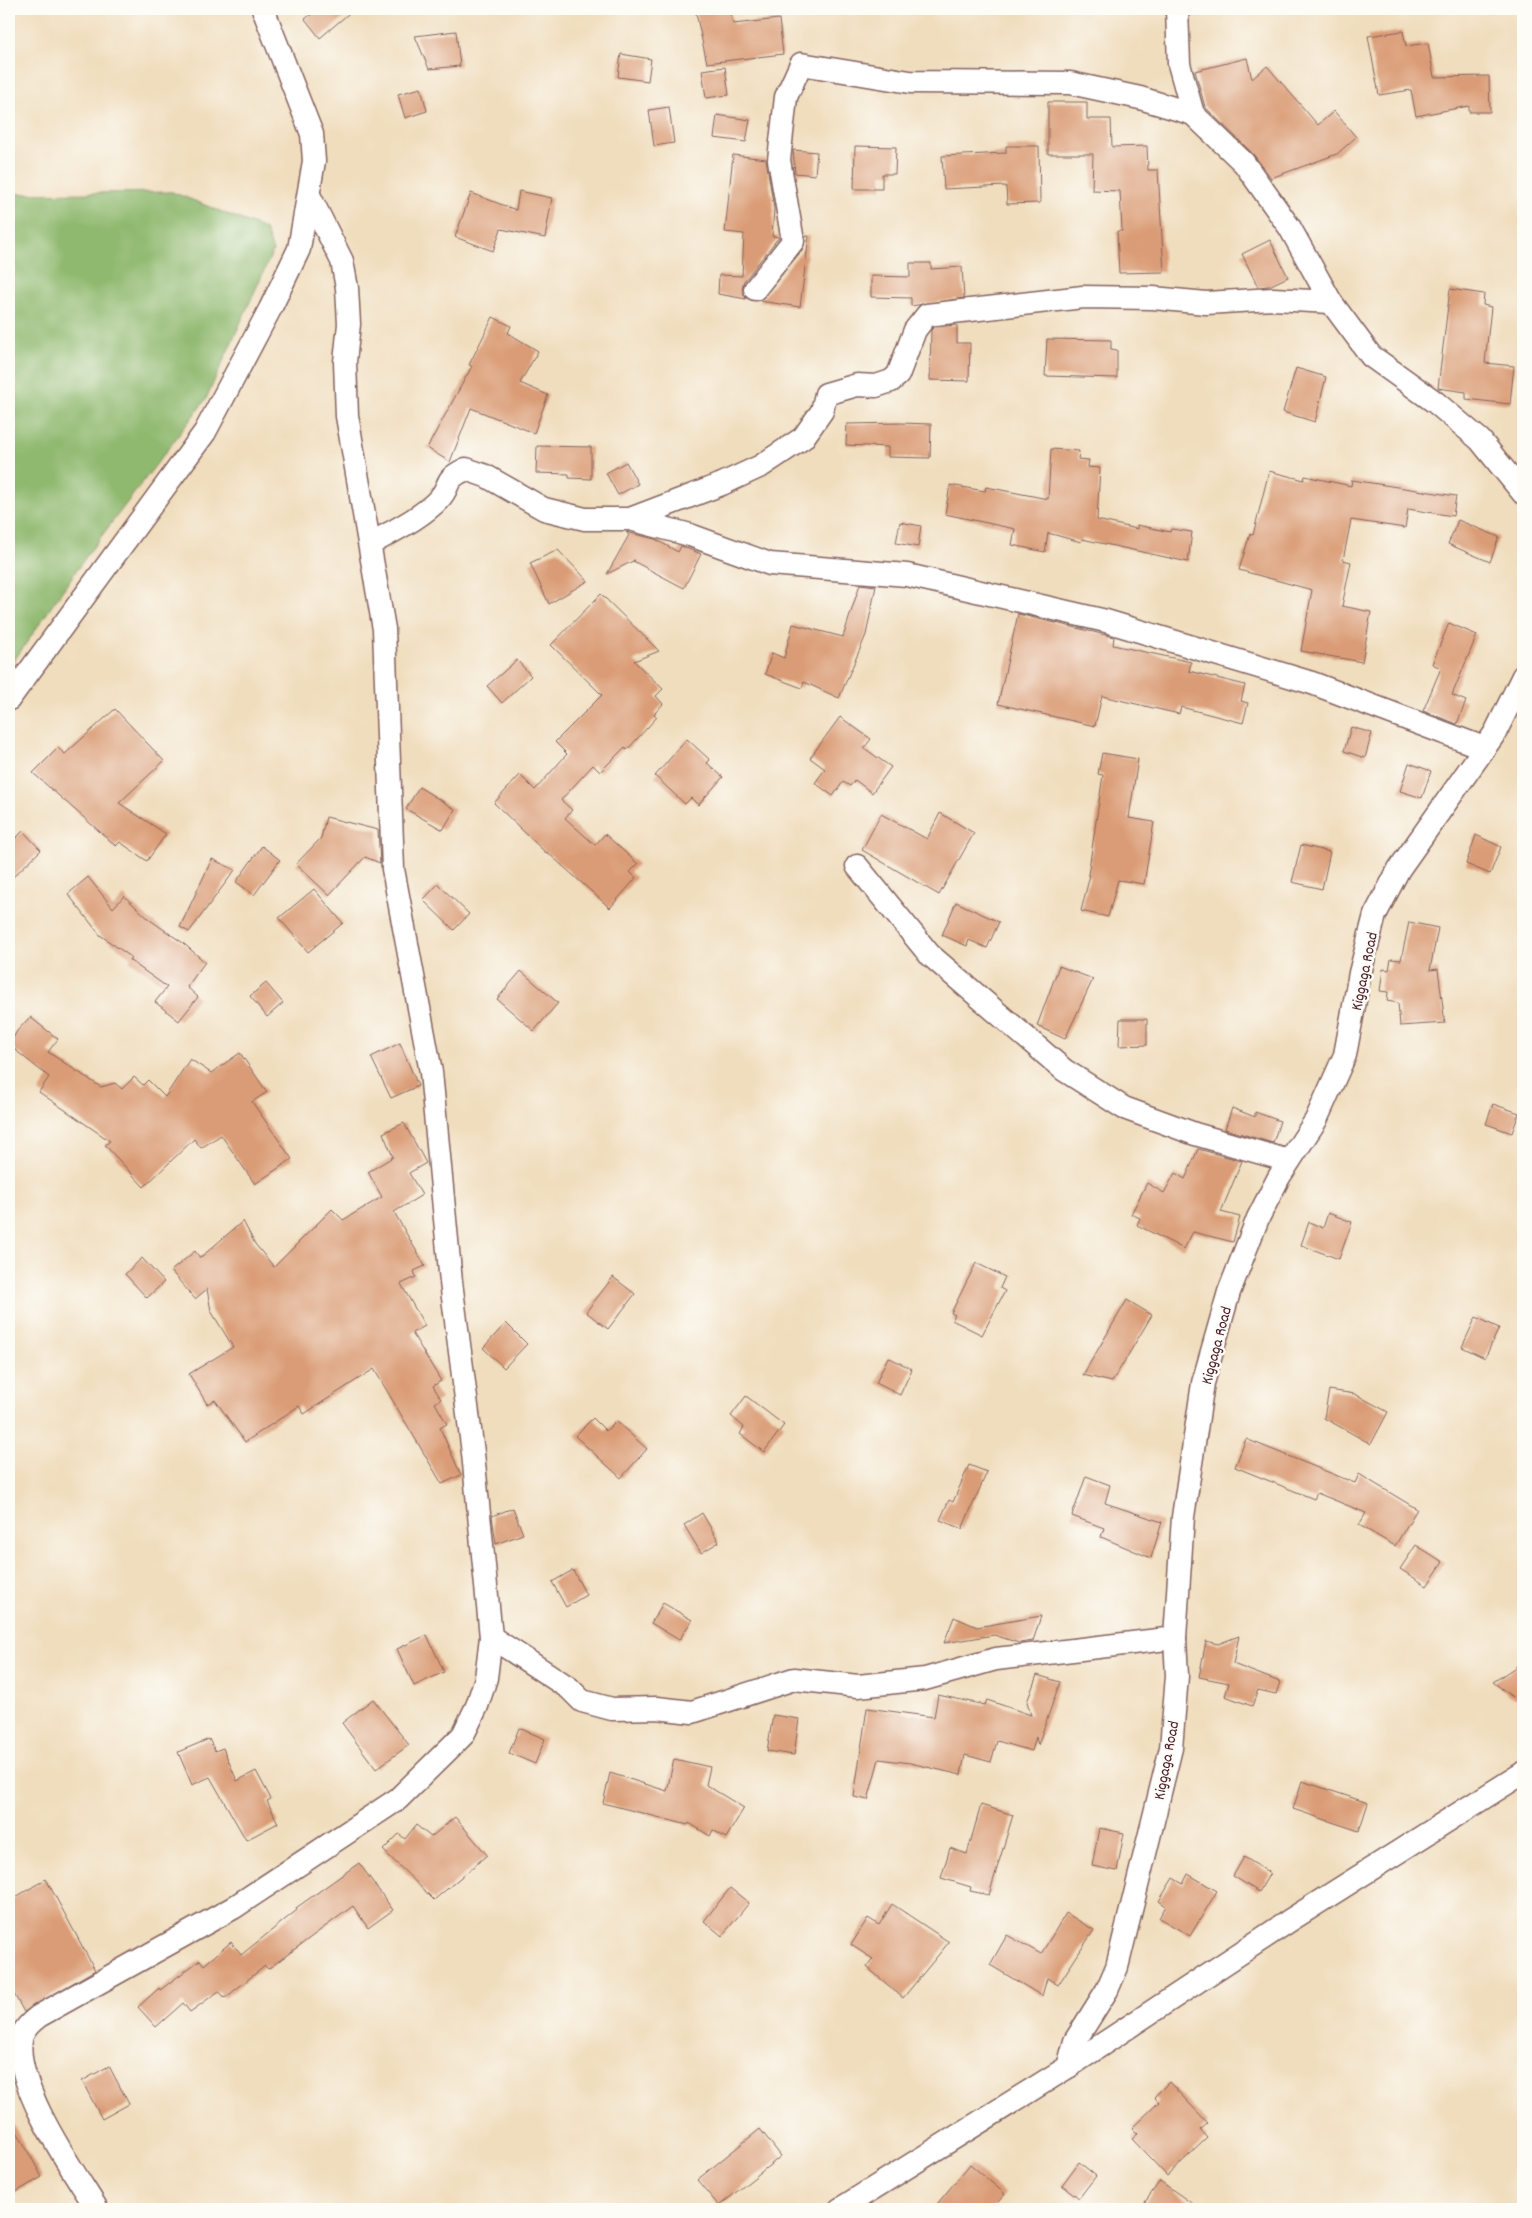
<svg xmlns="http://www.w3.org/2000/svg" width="1532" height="2218" viewBox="0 0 1532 2218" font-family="Dekko,sans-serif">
	<rect width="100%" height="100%" fill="#fdfcf7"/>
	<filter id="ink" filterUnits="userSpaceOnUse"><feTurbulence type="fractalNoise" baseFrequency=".02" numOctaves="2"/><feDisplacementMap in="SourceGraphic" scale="10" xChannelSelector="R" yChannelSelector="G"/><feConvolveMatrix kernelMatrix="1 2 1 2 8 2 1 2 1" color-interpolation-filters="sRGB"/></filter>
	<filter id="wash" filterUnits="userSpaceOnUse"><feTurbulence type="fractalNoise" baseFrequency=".0096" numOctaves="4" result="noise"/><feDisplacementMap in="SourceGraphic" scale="20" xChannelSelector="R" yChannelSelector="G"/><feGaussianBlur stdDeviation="1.12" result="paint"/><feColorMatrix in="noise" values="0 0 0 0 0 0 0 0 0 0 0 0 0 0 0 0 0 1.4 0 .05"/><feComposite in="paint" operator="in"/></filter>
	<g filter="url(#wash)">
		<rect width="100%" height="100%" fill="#f0ddbd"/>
		<path fill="#90b970" stroke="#6d6c4e" d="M 172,192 L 265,229 L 273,251 L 206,399 L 87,555 L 9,668 L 9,194 Z"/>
		<g id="blocks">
			<g fill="#da9c76">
				<path d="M 318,9 L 354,9 L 320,38 L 305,19 Z"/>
				<path d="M 713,9 L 730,9 L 733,24 L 779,19 L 783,54 L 707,63 L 696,13 Z"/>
				<path d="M 456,31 L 460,66 L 429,69 L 415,36 Z"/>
				<path d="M 1403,31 L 1406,46 L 1428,43 L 1434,77 L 1489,76 L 1490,112 L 1469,112 L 1469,106 L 1416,116 L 1411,90 L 1379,95 L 1368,36 Z"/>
				<path d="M 621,54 L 651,59 L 648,81 L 618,77 Z"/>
				<path d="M 1247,58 L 1252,79 L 1267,66 L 1318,125 L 1334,111 L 1356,137 L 1337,154 L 1271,178 L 1253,154 L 1205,107 L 1195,71 Z"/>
				<path d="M 725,67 L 729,95 L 706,98 L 702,70 Z"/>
				<path d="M 421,88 L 427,111 L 405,118 L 398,94 Z"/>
				<path d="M 1048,102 L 1087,102 L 1087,119 L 1111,119 L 1112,147 L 1147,146 L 1148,170 L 1158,170 L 1164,272 L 1119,273 L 1117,231 L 1122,231 L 1120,191 L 1092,190 L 1093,154 L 1048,154 Z"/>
				<path d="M 669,107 L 674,143 L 654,146 L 649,110 Z"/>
				<path d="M 717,115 L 750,120 L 746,142 L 714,138 Z"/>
				<path d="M 855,146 L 896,147 L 895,174 L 882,174 L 882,189 L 854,189 Z"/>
				<path d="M 1006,146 L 1039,146 L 1040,203 L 1007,204 L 1006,186 L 944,189 L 942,156 L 1006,153 Z"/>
				<path d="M 793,150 L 817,152 L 815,175 L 795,173 Z"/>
				<path d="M 733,155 L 766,159 L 774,209 L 772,236 L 779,237 L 744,281 L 742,288 L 746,299 L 718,294 L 719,275 L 742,276 L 744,234 L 725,232 Z"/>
				<path d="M 519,191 L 552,198 L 545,238 L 501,229 L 493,251 L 455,237 L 471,193 L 516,210 Z"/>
				<path d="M 806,236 L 809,236 L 800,307 L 760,301 L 803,249 Z"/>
				<path d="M 1270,240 L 1288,277 L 1269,286 L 1258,287 L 1242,254 Z"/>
				<path d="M 910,263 L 931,263 L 931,269 L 962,267 L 964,298 L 911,306 L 911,298 L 871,297 L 871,276 L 910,277 Z"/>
				<path d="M 1450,289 L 1484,294 L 1483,305 L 1491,307 L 1485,363 L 1514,366 L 1510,404 L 1466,399 L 1466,392 L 1438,388 Z"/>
				<path d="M 493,317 L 511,326 L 508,333 L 538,351 L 520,383 L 548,395 L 534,433 L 471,408 L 450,462 L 427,448 L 472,366 L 469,365 Z"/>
				<path d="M 957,325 L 957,343 L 970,343 L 969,381 L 930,380 L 931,330 L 934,327 Z"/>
				<path d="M 1047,339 L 1111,340 L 1111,349 L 1117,350 L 1117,378 L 1045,376 Z"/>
				<path d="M 1296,368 L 1326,377 L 1315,422 L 1283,412 Z"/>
				<path d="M 901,423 L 931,424 L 930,458 L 888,457 L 888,447 L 846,445 L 847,424 Z"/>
				<path d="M 537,446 L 591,447 L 591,479 L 569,478 L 569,474 L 536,473 Z"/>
				<path d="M 1051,449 L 1079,451 L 1078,459 L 1089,460 L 1088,467 L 1100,468 L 1097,520 L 1137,529 L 1137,525 L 1170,532 L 1171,529 L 1192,532 L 1188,562 L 1082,539 L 1081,542 L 1048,533 L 1045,552 L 1012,545 L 1015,529 L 945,514 L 950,485 L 985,491 L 986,487 L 1048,499 Z"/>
				<path d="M 626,462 L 638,484 L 618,495 L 606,473 Z"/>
				<path d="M 1269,471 L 1304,480 L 1305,476 L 1351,486 L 1352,480 L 1456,496 L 1453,516 L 1408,509 L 1405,528 L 1351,520 L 1343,560 L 1351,562 L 1342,606 L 1371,612 L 1362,662 L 1301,651 L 1312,590 L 1239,570 L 1250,534 L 1253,535 Z"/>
				<path d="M 1458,520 L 1499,537 L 1490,562 L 1448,544 Z"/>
				<path d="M 900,522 L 921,526 L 918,547 L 896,543 Z"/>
				<path d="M 626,532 L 655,539 L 678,552 L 681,546 L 701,554 L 684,588 L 633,561 L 635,560 L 607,574 L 629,535 Z"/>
				<path d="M 558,550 L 588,581 L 549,604 L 530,563 Z"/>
				<path d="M 860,584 L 876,586 L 866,635 L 839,698 L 804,682 L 802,688 L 765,674 L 772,653 L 784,658 L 793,624 L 843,637 Z"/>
				<path d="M 601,594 L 659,651 L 634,661 L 663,689 L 656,696 L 663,704 L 654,714 L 657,717 L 627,750 L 625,747 L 600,772 L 593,765 L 561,800 L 572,810 L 565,818 L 595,845 L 605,834 L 638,864 L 630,872 L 636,878 L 610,908 L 547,852 L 546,853 L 494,803 L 520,775 L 535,790 L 567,754 L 555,742 L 602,695 L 551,645 Z"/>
				<path d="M 1018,614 L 1114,637 L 1113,645 L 1191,662 L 1189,671 L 1245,685 L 1241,701 L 1248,703 L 1243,723 L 1181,707 L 1179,714 L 1102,696 L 1095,726 L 998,704 Z"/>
				<path d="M 1449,623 L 1477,635 L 1452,695 L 1466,701 L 1457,724 L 1423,711 L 1441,668 L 1432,664 Z"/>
				<path d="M 517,660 L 531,676 L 502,703 L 487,686 Z"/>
				<path d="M 115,709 L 164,761 L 119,803 L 166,834 L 147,861 L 120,842 L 116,846 L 33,773 L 58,748 L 65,754 Z"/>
				<path d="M 840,717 L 871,739 L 864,748 L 891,767 L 872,793 L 855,780 L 850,786 L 843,782 L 833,796 L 815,783 L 825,769 L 810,758 Z"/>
				<path d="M 1351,727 L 1372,733 L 1365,758 L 1344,751 Z"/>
				<path d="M 687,739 L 710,760 L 707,763 L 723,777 L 698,805 L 691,798 L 685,804 L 655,776 Z"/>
				<path d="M 1102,753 L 1138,759 L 1129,818 L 1154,822 L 1144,884 L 1118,880 L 1108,917 L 1081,911 L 1090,875 L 1088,875 L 1103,775 L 1098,774 Z"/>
				<path d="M 1409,763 L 1431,771 L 1422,798 L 1400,791 Z"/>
				<path d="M 419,787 L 455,809 L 443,830 L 406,809 Z"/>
				<path d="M 940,813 L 974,833 L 939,895 L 862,850 L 881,814 L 927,839 Z"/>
				<path d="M 326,817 L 378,830 L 380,863 L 365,857 L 329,895 L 296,864 L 321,838 Z"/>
				<path d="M 23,831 L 41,850 L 9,881 L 9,845 Z"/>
				<path d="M 1476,835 L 1501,847 L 1490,874 L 1466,864 Z"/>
				<path d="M 1301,845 L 1330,852 L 1322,889 L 1292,882 Z"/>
				<path d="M 262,846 L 280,860 L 254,895 L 236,882 Z"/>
				<path d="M 212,859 L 235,870 L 189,932 L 180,927 Z"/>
				<path d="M 88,877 L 113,908 L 124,896 L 150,920 L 183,943 L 205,962 L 187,987 L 198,997 L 179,1021 L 155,1002 L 167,987 L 129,960 L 131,957 L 100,935 L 68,894 Z"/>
				<path d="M 438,884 L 469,914 L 454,930 L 423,900 Z"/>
				<path d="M 314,889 L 343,923 L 308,952 L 279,918 Z"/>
				<path d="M 956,902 L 999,922 L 987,948 L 969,940 L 967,946 L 942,935 Z"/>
				<path d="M 1409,922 L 1438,928 L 1430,970 L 1438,969 L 1445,1023 L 1400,1026 L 1398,1003 L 1387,1001 L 1388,992 L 1380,991 L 1383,969 L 1389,970 L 1391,959 L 1401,960 Z"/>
				<path d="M 1059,966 L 1093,979 L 1065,1039 L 1037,1026 Z"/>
				<path d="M 521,971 L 558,1003 L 534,1031 L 497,999 Z"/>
				<path d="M 266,983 L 283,1003 L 267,1017 L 250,996 Z"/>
				<path d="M 30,1017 L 58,1039 L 48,1052 L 101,1087 L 115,1083 L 122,1089 L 134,1077 L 143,1085 L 148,1080 L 165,1097 L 190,1059 L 211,1073 L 240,1053 L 267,1092 L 252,1102 L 292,1159 L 255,1184 L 221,1135 L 201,1148 L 194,1139 L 144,1187 L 105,1145 L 110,1141 L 39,1092 L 49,1077 L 9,1045 L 17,1031 Z"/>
				<path d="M 1120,1019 L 1147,1019 L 1147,1045 L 1119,1046 Z"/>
				<path d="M 400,1043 L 418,1086 L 391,1098 L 371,1057 Z"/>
				<path d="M 1493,1104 L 1519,1113 L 1512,1133 L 1486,1124 Z"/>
				<path d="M 1232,1108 L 1255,1117 L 1255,1112 L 1280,1121 L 1273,1143 L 1225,1129 Z"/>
				<path d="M 404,1123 L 426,1163 L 409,1173 L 422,1195 L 394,1212 L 425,1266 L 414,1271 L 416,1277 L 401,1284 L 425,1326 L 412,1333 L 441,1381 L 433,1386 L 441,1399 L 435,1403 L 447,1424 L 440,1428 L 461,1475 L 442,1484 L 374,1369 L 304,1414 L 299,1406 L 245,1442 L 215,1400 L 207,1404 L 189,1374 L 233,1347 L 211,1311 L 207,1289 L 195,1299 L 171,1271 L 195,1251 L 200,1258 L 243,1221 L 255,1244 L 274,1267 L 332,1209 L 343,1220 L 382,1197 L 368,1172 L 393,1157 L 383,1133 Z"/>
				<path d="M 1198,1149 L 1242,1161 L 1221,1212 L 1240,1217 L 1233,1242 L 1193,1232 L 1184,1249 L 1137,1225 L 1140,1218 L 1131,1214 L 1147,1183 L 1164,1193 L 1175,1173 L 1185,1179 Z"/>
				<path d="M 1328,1213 L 1352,1222 L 1339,1259 L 1301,1245 L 1309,1222 L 1323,1228 Z"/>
				<path d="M 142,1258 L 164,1282 L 147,1298 L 125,1274 Z"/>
				<path d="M 976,1263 L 1005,1277 L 1000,1288 L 1005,1291 L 982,1335 L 952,1320 L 955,1315 L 951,1313 Z"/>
				<path d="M 613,1277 L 635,1294 L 608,1329 L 586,1312 Z"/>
				<path d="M 1127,1300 L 1152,1315 L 1112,1382 L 1083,1375 Z"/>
				<path d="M 1476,1317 L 1499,1328 L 1485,1358 L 1462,1347 Z"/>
				<path d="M 506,1323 L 527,1344 L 504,1368 L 483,1348 Z"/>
				<path d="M 888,1357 L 912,1369 L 900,1395 L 876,1383 Z"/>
				<path d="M 1329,1390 L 1355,1394 L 1388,1412 L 1371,1444 L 1324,1418 Z"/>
				<path d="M 746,1396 L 784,1425 L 764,1452 L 740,1434 L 744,1427 L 731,1416 Z"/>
				<path d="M 593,1418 L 606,1431 L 616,1421 L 647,1449 L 621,1478 L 575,1436 Z"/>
				<path d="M 1246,1439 L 1355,1483 L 1359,1474 L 1417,1509 L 1395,1546 L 1359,1525 L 1366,1513 L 1317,1493 L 1314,1499 L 1235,1467 Z"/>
				<path d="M 969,1465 L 987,1472 L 962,1529 L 940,1520 L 949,1500 L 953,1502 Z"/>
				<path d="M 1086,1476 L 1110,1485 L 1105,1503 L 1162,1522 L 1151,1558 L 1101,1537 L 1104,1528 L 1072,1516 Z"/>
				<path d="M 513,1508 L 523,1534 L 496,1544 L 492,1516 Z"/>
				<path d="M 702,1513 L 719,1542 L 701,1553 L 684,1525 Z"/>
				<path d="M 1416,1545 L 1443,1562 L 1427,1586 L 1400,1569 Z"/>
				<path d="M 573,1570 L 586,1595 L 566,1607 L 552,1582 Z"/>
				<path d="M 663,1603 L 692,1620 L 679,1640 L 651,1623 Z"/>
				<path d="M 1041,1616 L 1033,1641 L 1019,1643 L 994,1635 L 944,1643 L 954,1617 L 977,1627 Z"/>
				<path d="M 427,1635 L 444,1672 L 414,1686 L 397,1649 Z"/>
				<path d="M 1239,1636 L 1233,1664 L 1280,1682 L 1276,1694 L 1258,1690 L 1252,1706 L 1225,1696 L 1229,1683 L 1199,1677 L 1206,1641 L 1218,1644 Z"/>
				<path d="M 1523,1662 L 1523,1705 L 1493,1682 Z"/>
				<path d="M 1037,1675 L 1060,1682 L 1038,1745 L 1036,1737 L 1032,1751 L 997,1741 L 991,1762 L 965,1755 L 961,1775 L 910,1763 L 879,1759 L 868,1800 L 854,1797 L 867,1708 L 934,1717 L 938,1695 L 985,1705 L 987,1700 L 1031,1715 L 1027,1702 Z"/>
				<path d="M 373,1699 L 409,1745 L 376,1769 L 342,1723 Z"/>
				<path d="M 773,1715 L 799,1719 L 794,1755 L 767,1751 Z"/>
				<path d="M 519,1728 L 545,1739 L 535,1764 L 509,1753 Z"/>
				<path d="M 209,1739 L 215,1751 L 223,1748 L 237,1781 L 256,1771 L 271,1799 L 267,1801 L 278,1823 L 246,1840 L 210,1777 L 192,1785 L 178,1752 Z"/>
				<path d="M 674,1759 L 710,1767 L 706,1785 L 744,1808 L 726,1838 L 713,1830 L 710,1836 L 689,1823 L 688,1825 L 603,1803 L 610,1773 L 667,1791 Z"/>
				<path d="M 1302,1781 L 1368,1803 L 1359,1831 L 1293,1809 Z"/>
				<path d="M 981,1805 L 1013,1815 L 989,1895 L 970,1891 L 971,1887 L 941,1878 L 950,1848 L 967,1854 Z"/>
				<path d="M 455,1817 L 487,1855 L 434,1900 L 383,1850 L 399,1834 L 405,1839 L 416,1825 L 431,1837 Z"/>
				<path d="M 1099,1828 L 1124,1833 L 1117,1871 L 1092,1866 Z"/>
				<path d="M 1244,1857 L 1270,1873 L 1259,1892 L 1233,1876 Z"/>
				<path d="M 359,1863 L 393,1910 L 368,1928 L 353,1906 L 268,1969 L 265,1966 L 225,1998 L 219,1991 L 190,2012 L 183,2003 L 156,2027 L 138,2007 L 159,1988 L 160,1990 L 200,1960 L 204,1965 L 231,1942 L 241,1955 L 297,1910 L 296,1908 Z"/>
				<path d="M 1188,1874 L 1217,1891 L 1190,1936 L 1159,1918 L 1166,1906 L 1159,1901 L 1173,1878 L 1183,1884 Z"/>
				<path d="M 46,1879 L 95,1970 L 24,2012 L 9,1985 L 9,1901 Z"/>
				<path d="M 730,1888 L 749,1903 L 722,1936 L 704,1921 Z"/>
				<path d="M 892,1904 L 949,1942 L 903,1998 L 867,1967 L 873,1959 L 851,1945 L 868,1918 L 879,1925 Z"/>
				<path d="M 1066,1913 L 1094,1930 L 1058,1985 L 1047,1978 L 1042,1996 L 990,1965 L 1007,1935 L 1041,1954 Z"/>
				<path d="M 109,2066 L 129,2104 L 102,2119 L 82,2081 Z"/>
				<path d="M 1169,2082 L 1208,2123 L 1200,2130 L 1207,2138 L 1167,2176 L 1132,2139 L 1138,2134 L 1132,2128 L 1159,2102 L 1154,2097 Z"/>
				<path d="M 9,2117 L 42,2177 L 9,2196 Z"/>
				<path d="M 760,2129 L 781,2156 L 719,2206 L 697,2180 Z"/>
				<path d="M 1079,2162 L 1096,2176 L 1079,2198 L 1062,2185 Z"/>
				<path d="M 970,2164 L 1005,2194 L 992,2209 L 933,2209 Z"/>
				<path d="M 1160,2181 L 1200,2209 L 1140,2209 Z"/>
			</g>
		</g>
	</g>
	<g filter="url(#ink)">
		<use href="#blocks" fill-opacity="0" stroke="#84625e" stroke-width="1"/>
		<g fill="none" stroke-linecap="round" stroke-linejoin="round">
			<g stroke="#84625e" stroke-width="25">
				<g id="minor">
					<path d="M 1177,9 L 1179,64 L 1193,114"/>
					<path d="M 755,289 L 793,241 L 779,160 L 786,97 L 801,64 L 910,82 L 1070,83 L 1140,98 L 1193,114 L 1244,163 L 1290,228 L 1331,302 L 1371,356 L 1435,402 L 1480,440 L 1523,493"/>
					<path d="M 630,519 L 690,535 L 770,564 L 907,575 L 1106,621 L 1312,683 L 1484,748"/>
					<path d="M 370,544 C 393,531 421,518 439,499 C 453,484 441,481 466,469 L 486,476 L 544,509 L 585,519 L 630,519 L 722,484 L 761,466 L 803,438 L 822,411 L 826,394 L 857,385 L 876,386 L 891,381 L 898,375 L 915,330 L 927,315 L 1083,297 L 1153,298 L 1206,303 L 1273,299 L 1331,302"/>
					<path d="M 9,699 L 205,432 L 270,309 L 299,249 L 314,161 L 312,134 L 263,9"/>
					<path d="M 857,866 L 929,954 L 1064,1070 L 1124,1108 L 1195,1134 L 1289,1161"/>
					<path d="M 491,1637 L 569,1688 L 582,1701 L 612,1709 L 657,1708 L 692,1712 L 794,1679 L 858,1686 L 925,1679 L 996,1659 L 1175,1638"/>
					<path d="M 1068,2067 L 1075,2041 L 1107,1990 L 1117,1967 L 1171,1748 L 1177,1676 L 1175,1638 L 1183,1517 L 1203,1383 L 1229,1292 L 1258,1218 L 1279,1177 L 1316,1120 L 1345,1055 L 1360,973 L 1375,915 L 1399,869 L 1495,733 L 1523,676"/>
					<path d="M 97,2209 C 73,2170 14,2087 21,2040 C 22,2030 31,2022 39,2016 L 233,1908 L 398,1799 L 463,1735 L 477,1706 L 486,1678 L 491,1637 L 473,1453 L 451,1282 L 431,1072 L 393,869 L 384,629 L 347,416 L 345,362 L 349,324 L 347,288 L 342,261 L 310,197"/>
					<path d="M 840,2209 L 1068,2067 L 1292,1919 L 1523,1773"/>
				</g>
			</g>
			<use href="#minor" stroke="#fff" stroke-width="22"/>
		</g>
	</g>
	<g text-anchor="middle" stroke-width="5" stroke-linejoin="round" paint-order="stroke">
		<g font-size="16" fill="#4a1f2b" stroke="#fdfcf7">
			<text transform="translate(1363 971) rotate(-78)" y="6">Kiggaga Road</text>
			<text transform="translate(1215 1345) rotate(-75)" y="6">Kiggaga Road</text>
			<text transform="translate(1165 1760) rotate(-79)" y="6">Kiggaga Road</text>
		</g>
	</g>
	<rect width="1532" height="2218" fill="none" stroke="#fdfcf7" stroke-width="30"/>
</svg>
